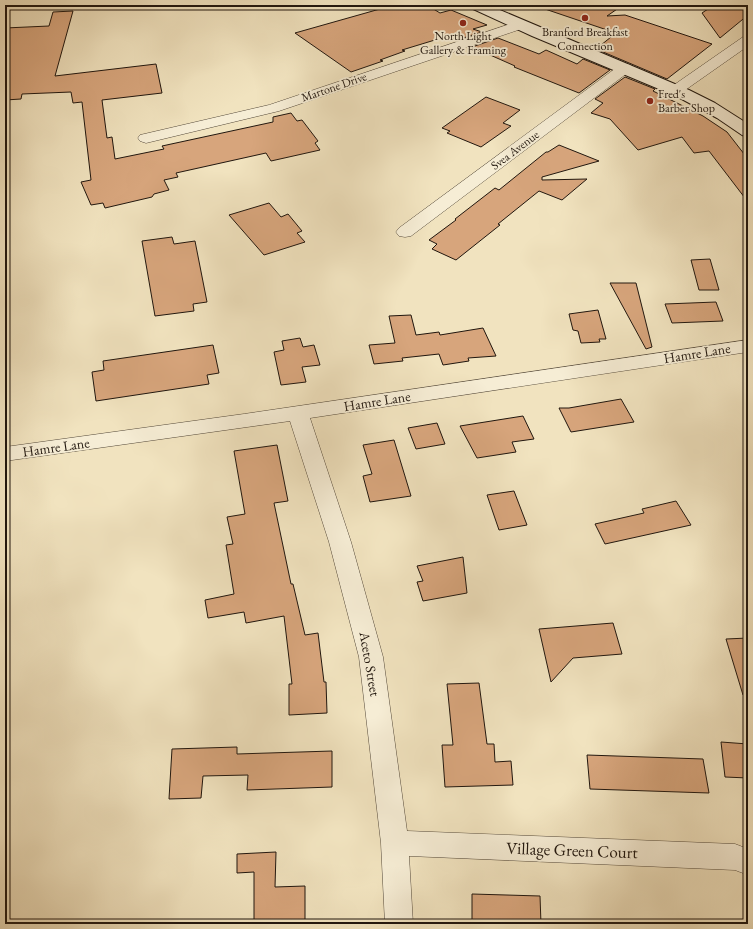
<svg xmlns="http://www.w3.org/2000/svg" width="753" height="929" viewBox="0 0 753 929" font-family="'EB Garamond',serif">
	<rect width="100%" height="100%" fill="#f1e3bf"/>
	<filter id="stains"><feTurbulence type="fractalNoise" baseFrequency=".005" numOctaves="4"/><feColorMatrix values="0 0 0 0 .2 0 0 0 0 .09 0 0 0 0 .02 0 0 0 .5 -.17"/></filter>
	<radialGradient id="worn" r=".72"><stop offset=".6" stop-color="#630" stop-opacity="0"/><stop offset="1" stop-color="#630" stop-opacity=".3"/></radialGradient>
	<g fill="#d7a57c" stroke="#20160e">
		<path d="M 394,5 L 427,5 L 440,13 L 451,10 L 487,25 L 473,29 L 482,32 L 457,40 L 448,36 L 402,50 L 405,51 L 380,60 L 383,61 L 351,72 L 295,33 Z"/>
		<path d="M 543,5 L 623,5 L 607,16 L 625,15 L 712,44 L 667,79 L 596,49 L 616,33 L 542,8 Z"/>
		<path d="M 714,5 L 748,5 L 748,15 L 720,38 L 702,13 Z"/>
		<path d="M 73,11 L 55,76 L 156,64 L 162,93 L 102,100 L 107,138 L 112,137 L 115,159 L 164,149 L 162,146 L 273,122 L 273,117 L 291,113 L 297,121 L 302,120 L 318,141 L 315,143 L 320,150 L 271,161 L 266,153 L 176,173 L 178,177 L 164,180 L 169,190 L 154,194 L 152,197 L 105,208 L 103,203 L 91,205 L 81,182 L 91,180 L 82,102 L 73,103 L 71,92 L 22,94 L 21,99 L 5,100 L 5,28 L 49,26 L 53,12 Z"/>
		<path d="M 498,38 L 539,54 L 546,50 L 577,64 L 583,59 L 610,70 L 579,93 L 514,67 L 515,66 L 472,47 Z"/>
		<path d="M 625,77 L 655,89 L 653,91 L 703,116 L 727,132 L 748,159 L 748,202 L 709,151 L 694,153 L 682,137 L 638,150 L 610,119 L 591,113 L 603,103 L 595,99 Z"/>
		<path d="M 486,97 L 520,110 L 503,123 L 511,126 L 481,147 L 447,133 L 450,131 L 442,128 Z"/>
		<path d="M 559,145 L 599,161 L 542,177 L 542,180 L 587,179 L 562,200 L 539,191 L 498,224 L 500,225 L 456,260 L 432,249 L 437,244 L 429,240 L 456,220 L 455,219 L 495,188 L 499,190 L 546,152 L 548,152 Z"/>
		<path d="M 269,203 L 281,217 L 288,214 L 302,231 L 297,233 L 305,242 L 264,255 L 229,215 Z"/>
		<path d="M 172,237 L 174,244 L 195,241 L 207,302 L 193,304 L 194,311 L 155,316 L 142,241 Z"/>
		<path d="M 710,259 L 719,290 L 699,290 L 691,260 Z"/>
		<path d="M 610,283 L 636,283 L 652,347 L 646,349 Z"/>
		<path d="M 716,302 L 723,321 L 672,323 L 665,304 Z"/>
		<path d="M 598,310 L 606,339 L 599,339 L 600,342 L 581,343 L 578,331 L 573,330 L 569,314 Z"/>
		<path d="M 411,315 L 416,335 L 439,332 L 440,335 L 483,328 L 496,356 L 468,358 L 469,361 L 443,365 L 439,354 L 402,358 L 403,361 L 374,364 L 369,345 L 395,343 L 389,316 Z"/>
		<path d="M 300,338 L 303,347 L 314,345 L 320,365 L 302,367 L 306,382 L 281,385 L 274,352 L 284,350 L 282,341 Z"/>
		<path d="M 213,345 L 219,373 L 207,375 L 209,384 L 96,401 L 92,372 L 104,370 L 103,361 Z"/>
		<path d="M 621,399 L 634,422 L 571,432 L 559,408 L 569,408 Z"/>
		<path d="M 523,416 L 534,439 L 512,442 L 516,452 L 477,458 L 460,426 Z"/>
		<path d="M 437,423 L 445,444 L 416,449 L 408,428 Z"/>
		<path d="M 394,440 L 411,496 L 370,502 L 363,476 L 372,474 L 363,445 Z"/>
		<path d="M 277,445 L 288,501 L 274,503 L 291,584 L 293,584 L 305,635 L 318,633 L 324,682 L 326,682 L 327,713 L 289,715 L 289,684 L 292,684 L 284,616 L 246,623 L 244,612 L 208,618 L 205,600 L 234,594 L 226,545 L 233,544 L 227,517 L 245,514 L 234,451 Z"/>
		<path d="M 514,491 L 527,525 L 499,530 L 487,495 Z"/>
		<path d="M 676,501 L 691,525 L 605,544 L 595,524 L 644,513 L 642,509 Z"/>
		<path d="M 463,557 L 467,593 L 423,601 L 417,582 L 423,581 L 417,566 Z"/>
		<path d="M 613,623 L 622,654 L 573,658 L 551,682 L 539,629 Z"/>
		<path d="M 748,638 L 748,694 L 743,695 L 726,639 Z"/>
		<path d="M 479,683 L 487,744 L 494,744 L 495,762 L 511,761 L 513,785 L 445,787 L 442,745 L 453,745 L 447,684 Z"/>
		<path d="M 721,742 L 748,744 L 748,778 L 725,777 Z"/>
		<path d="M 237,747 L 237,754 L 332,751 L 332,787 L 247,790 L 248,775 L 203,776 L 201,798 L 169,799 L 172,749 Z"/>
		<path d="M 587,755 L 703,759 L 709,793 L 590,789 Z"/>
		<path d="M 276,852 L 275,887 L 305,886 L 305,922 L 295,924 L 254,924 L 254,872 L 237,873 L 237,854 Z"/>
		<path d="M 472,894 L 540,896 L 541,924 L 472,924 Z"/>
	</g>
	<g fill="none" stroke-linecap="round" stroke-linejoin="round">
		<g stroke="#54493a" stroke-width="1">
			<g id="street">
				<path d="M 519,21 L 524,22 L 526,25 L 524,28 L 279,111 L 146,143 L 140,141 L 138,138 L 140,135 L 269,105 Z"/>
				<path d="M 748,36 L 748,46 L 681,93 L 676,94 L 671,93 L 669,90 L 671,87 L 743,37 Z"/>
				<path d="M 625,64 L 630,65 L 632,68 L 630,71 L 411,236 L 405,237 L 399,236 L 396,232 L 399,228 L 620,65 Z"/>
				<path d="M 748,340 L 748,352 L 310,418 L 351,542 L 383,657 L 407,831 L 735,844 L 748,849 L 748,875 L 735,870 L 409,856 L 413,924 L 385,924 L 381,843 L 359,657 L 329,542 L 290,421 L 5,461 L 5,447 L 244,414 Z"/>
			</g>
		</g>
		<g stroke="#20160e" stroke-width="2">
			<path id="secondary" d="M 469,5 L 488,5 L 689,90 L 715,103 L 748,124 L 748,137 L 742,135 L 717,118 L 678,97 L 532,36 L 471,8 Z"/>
		</g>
		<use href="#street" fill="#f6edd5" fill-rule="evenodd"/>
		<use href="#secondary" fill="#f6edd5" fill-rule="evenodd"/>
	</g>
	<g fill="#8f2418" stroke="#f6edd5" stroke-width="1.5">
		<circle cx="585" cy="18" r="4"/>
		<circle cx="463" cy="23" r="4"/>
		<circle cx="650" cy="101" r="4"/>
	</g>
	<g text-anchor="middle" stroke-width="3.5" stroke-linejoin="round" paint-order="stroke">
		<g font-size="12" fill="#20160e" stroke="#f6edd5">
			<text x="585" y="36">Branford Breakfast<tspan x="585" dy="14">Connection</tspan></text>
			<text x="463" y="40">North Light<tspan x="463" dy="14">Gallery &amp; Framing</tspan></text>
			<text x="658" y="98" text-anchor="start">Fred's<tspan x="658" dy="14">Barber Shop</tspan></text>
		</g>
		<g font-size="12" fill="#20160e" stroke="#f6edd5">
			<text transform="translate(334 87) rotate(-19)" y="4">Martone Drive</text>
			<text transform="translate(515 150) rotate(-37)" y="4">Svea Avenue</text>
		</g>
		<g font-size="14" fill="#20160e" stroke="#f6edd5">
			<text transform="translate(697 353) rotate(-9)" y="5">Hamre Lane</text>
			<text transform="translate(377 401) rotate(-9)" y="5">Hamre Lane</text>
			<text transform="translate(56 447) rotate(-8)" y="5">Hamre Lane</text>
			<text transform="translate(370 664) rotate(80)" y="5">Aceto Street</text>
		</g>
		<g font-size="17" fill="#20160e" stroke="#f6edd5">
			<text transform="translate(572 850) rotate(2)" y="6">Village Green Court</text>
		</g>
	</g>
	<rect width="753" height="929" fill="none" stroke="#f1e3bf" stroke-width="20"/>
	<rect x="6" y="6" width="741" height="917" fill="none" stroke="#20160e" stroke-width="2"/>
	<rect x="10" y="10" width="733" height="909" fill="none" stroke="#20160e"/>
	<rect width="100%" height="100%" filter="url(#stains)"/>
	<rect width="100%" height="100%" fill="url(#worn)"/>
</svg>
